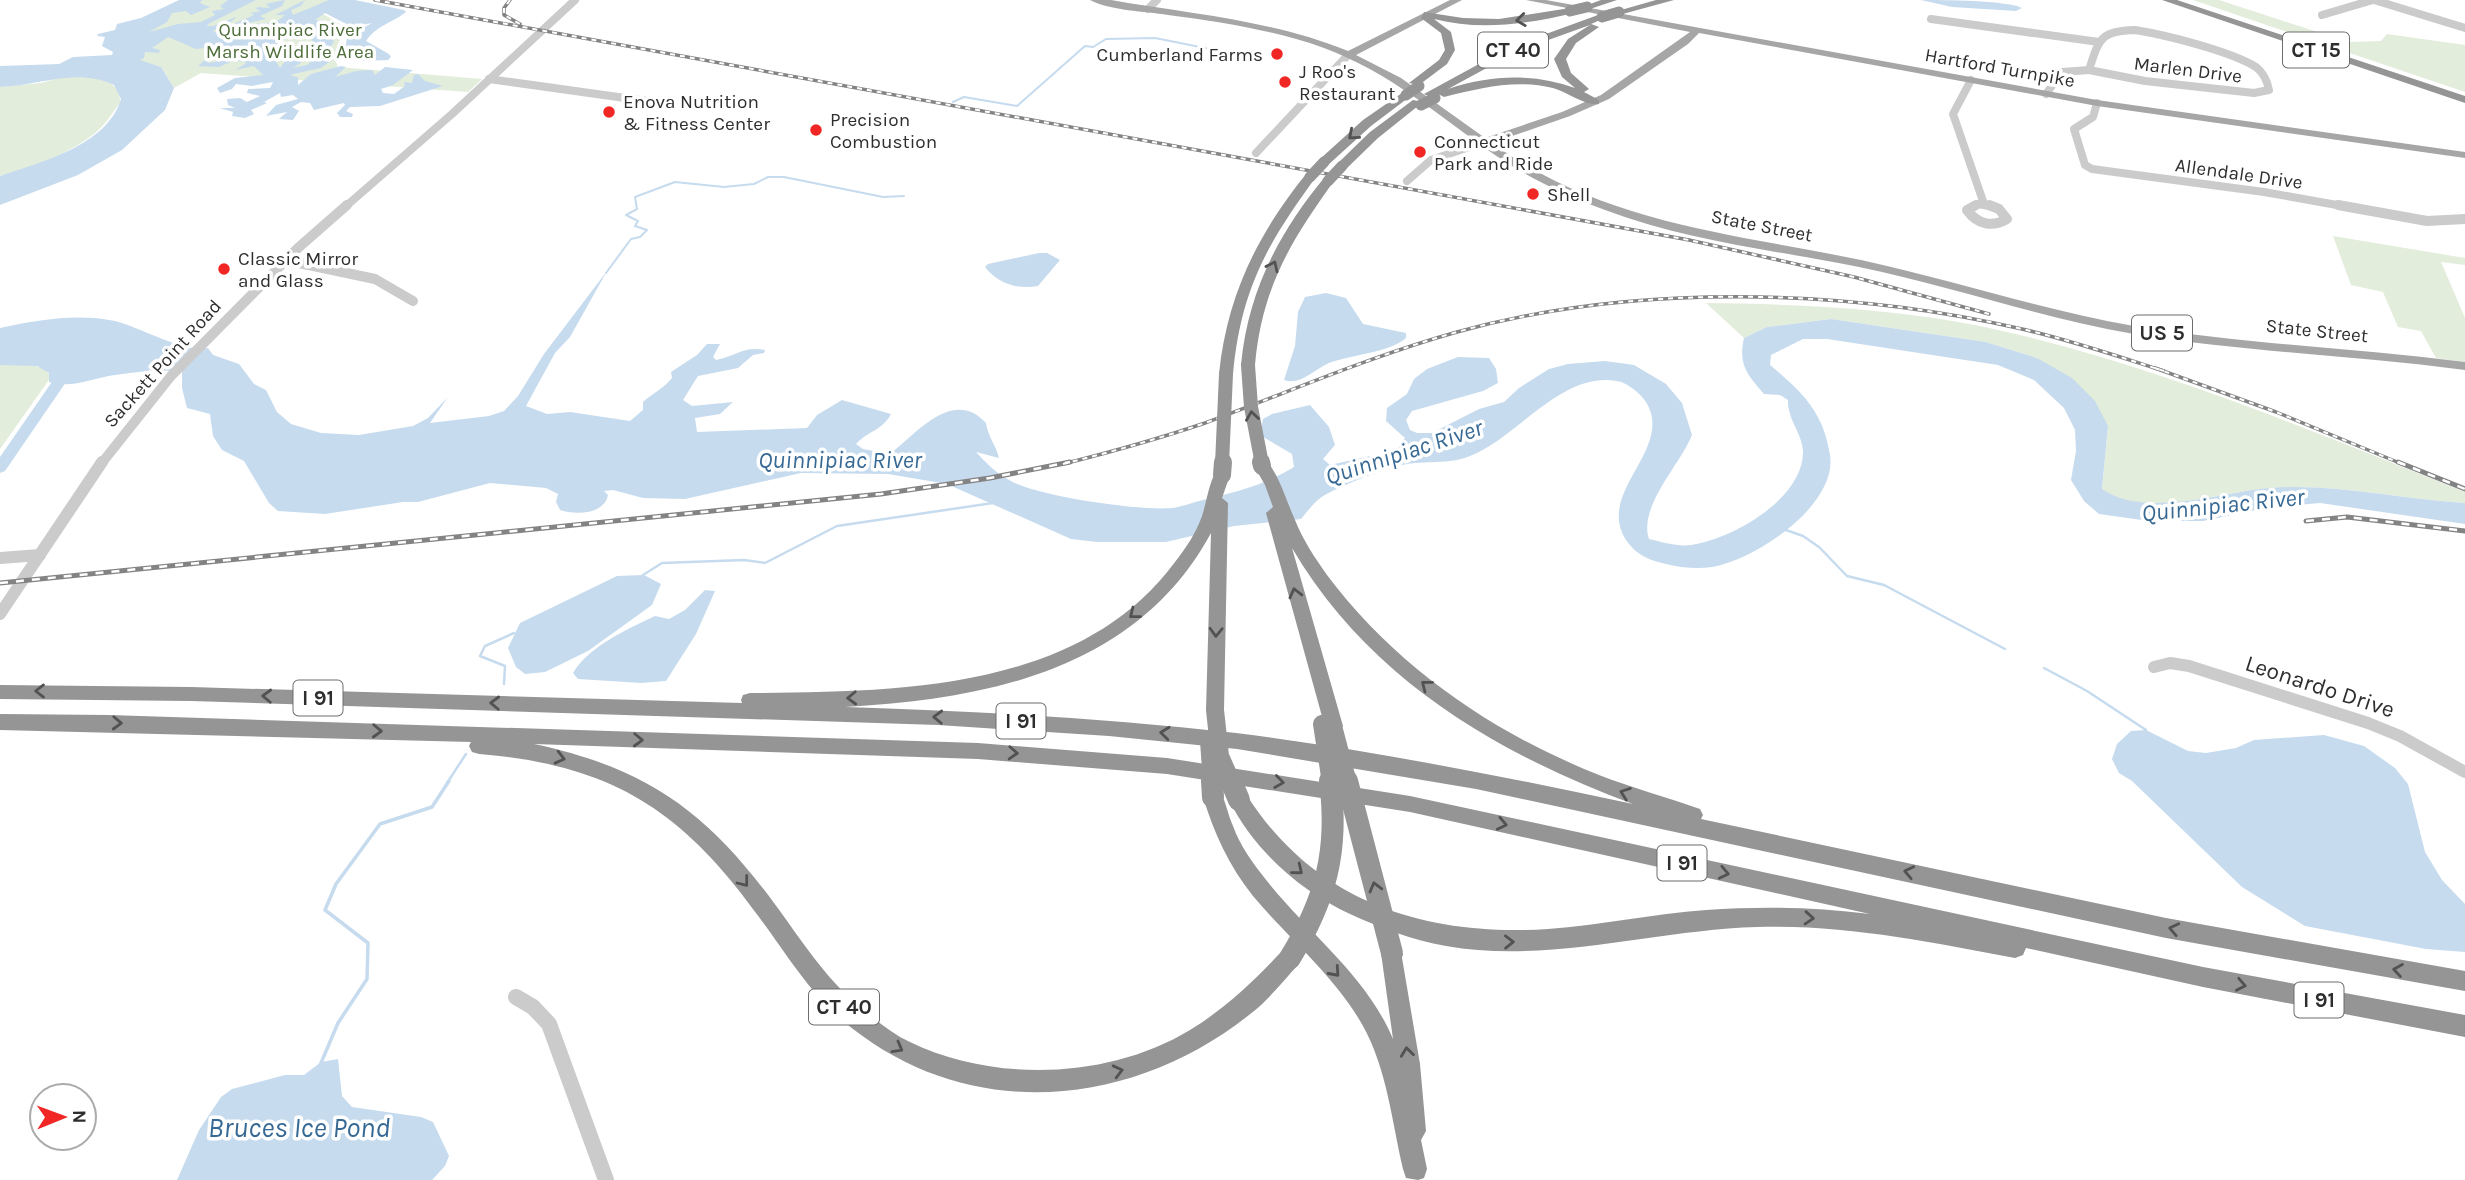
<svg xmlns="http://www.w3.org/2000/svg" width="2465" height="1180" viewBox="0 0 2465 1180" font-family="Karla,sans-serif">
	<rect width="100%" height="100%" fill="#fff"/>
	<g fill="#e3eddb">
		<path d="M 186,0 L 342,0 L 320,12 L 344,27 L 334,57 L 338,67 L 482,79 L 468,92 L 201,73 L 174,88 L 161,67 L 120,56 Z"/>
		<path d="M 2193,0 L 2219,0 L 2348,42 L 2381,41 L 2387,34 L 2465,45 L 2465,92 Z"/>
		<path d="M 67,76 C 87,77 122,76 120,103 C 112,113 106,124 95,133 C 68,155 33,166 0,176 L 0,87 L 41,83 Z"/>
		<path d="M 2333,236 L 2465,258 L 2465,265 L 2441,262 L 2465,318 L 2465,362 L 2436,358 L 2421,331 L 2398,327 L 2383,292 L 2351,285 Z"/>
		<path d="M 1706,303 C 1795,304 1892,308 1980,326 C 2147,361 2307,429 2465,492 L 2465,503 C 2399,499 2335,483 2269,488 C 2220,492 2145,519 2102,490 L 2108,426 L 2037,358 L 1986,342 L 1831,319 L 1767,327 L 1744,338 Z"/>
		<path d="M 0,365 C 16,366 42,360 51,377 L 0,449 Z"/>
	</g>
	<g fill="#c6dbee">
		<path d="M 179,0 L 202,0 L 200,3 L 210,7 L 191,15 L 186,11 L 172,13 L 167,22 L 149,32 L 178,24 L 201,22 L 215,15 L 212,11 L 224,9 L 220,6 L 228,0 L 256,0 L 208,24 L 207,26 L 213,26 L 236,17 C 232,25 217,23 213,33 L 254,15 L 250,13 L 261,11 L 256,9 L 258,7 L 270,8 L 266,4 L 285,0 L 282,6 L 260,16 L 266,19 L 244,24 L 275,23 L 285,15 L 275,15 L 305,0 L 301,6 L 291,10 L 293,15 L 329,0 L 355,0 L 404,10 L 406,12 C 392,23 377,25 366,41 L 389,54 L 391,57 L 388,60 L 364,61 L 345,51 L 347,37 L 372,23 L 352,27 L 325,13 L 315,20 L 323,20 L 324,26 L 334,22 L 342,25 L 339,31 L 333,31 L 330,27 L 326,29 L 334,41 L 330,48 L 331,51 L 312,54 L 304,50 L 307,46 L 318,44 L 311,40 L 317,34 L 310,36 L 310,33 L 302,33 L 313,28 L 314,24 L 310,24 L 266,51 L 287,54 L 264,59 L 275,60 L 280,68 L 286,60 L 293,58 L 302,62 L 293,68 L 307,65 L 314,59 L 323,59 L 329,62 L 321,68 L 293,74 L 291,76 L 298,77 L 298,85 L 311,74 L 341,66 L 346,67 L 335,77 L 356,71 L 372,70 L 375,75 L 385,67 L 413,70 L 393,85 L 381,89 L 383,93 L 394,94 L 405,86 L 404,82 L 412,83 L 414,75 L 418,74 L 425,81 L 443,86 L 380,106 L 350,107 L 346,111 L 353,114 L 352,117 L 340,117 L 337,113 L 345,105 L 344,103 L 314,110 L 310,103 L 301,102 L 292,107 L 299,111 L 293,120 L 279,119 L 287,112 L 266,116 L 276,105 L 298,99 L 293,95 L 281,97 L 280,93 L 264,102 L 267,103 L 251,110 L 254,114 L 245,118 L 232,116 L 233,112 L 220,108 L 235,108 L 228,105 L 227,99 L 240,98 L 247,102 L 260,96 L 247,93 L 248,89 L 270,88 L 273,82 L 252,86 L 236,84 L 232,89 L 220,93 L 217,88 L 235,78 L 263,75 L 254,66 L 235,70 L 247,63 L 235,60 L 219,67 L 198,66 L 207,58 L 211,59 L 207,63 L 215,62 L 217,60 L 215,56 L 223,51 L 222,46 L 196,49 L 168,37 L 152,48 L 160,50 L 159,53 L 145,52 L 144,58 L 140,60 L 161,67 L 174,88 L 165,110 L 122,150 L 78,175 L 0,205 L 0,176 C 40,162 107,146 121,99 L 114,85 C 75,67 40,86 0,87 L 0,66 L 59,64 L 73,57 L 112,55 L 113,52 L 102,46 L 105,37 L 97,36 L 98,34 L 115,30 L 117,24 L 141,18 Z"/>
		<path d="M 1921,0 C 1943,0 2005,0 2022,8 L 2016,11 L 1952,7 Z"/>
		<path d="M 1039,253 L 1047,253 L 1060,260 L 1038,286 C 1018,290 997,283 985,267 L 988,264 Z"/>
		<path d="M 607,271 L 570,337 L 555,353 L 526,406 L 547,414 L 570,412 L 630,421 L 643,410 L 643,402 C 653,393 663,389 672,378 L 671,372 L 697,355 L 707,344 L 720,344 L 713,357 L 716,360 C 737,356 743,346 765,350 L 764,353 L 753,355 L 738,368 L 698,376 L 683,400 L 692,406 L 733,402 L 720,414 L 695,418 L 697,432 L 807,428 L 817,415 L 842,400 L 891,414 C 883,430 868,431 856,444 L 863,449 L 890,454 C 916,434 953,387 986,423 C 988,437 996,445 999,458 L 976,452 C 986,463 996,473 1009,480 C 1036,496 1139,511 1172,508 C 1182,507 1193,502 1203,500 C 1235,492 1265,485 1294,467 L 1292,454 L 1260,435 L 1263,419 L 1272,414 L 1310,405 L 1329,427 L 1335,445 L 1323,459 L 1330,465 L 1397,450 L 1405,438 L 1386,421 L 1387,408 L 1407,394 L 1414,379 L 1427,369 L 1458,357 L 1489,358 L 1496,369 L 1498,383 L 1483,391 L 1412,411 L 1406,420 L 1410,430 L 1417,433 L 1432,433 L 1479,409 L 1504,402 L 1519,388 L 1549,369 L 1568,364 L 1605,361 L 1634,365 L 1666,384 L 1682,403 L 1692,435 C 1680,465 1638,507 1649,539 C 1662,542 1678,547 1691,545 C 1733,539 1804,498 1803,451 C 1802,433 1787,419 1788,400 L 1780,395 L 1764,394 C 1747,374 1738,365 1744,338 L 1767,327 L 1831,319 L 1986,342 L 2037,358 L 2072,378 L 2095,401 L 2108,426 L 2102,489 C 2144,519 2221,492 2269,488 C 2335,483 2399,499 2465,503 L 2465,524 L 2320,503 L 2265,508 L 2203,521 L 2149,521 L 2099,514 L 2084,501 L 2071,480 L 2076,451 L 2075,430 L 2064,408 L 2034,380 L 1998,365 L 1827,339 L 1803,339 L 1771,355 L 1770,365 C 1802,392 1823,411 1830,455 C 1838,505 1755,560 1712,567 C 1699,569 1683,568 1670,565 C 1650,560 1638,557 1626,540 C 1595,492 1675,449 1646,402 C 1640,393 1628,383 1617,381 C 1561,371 1517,438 1470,456 C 1449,465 1424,460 1402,465 C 1385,468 1331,489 1319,499 C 1312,505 1306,513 1301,519 L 1234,526 L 1166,542 L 1097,542 L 1071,539 L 947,484 L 888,474 L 801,473 L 685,499 L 643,498 L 613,490 L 604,491 L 608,495 C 604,515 575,515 560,510 L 556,502 L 558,494 L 546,488 L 490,483 L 418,502 L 403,502 L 325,514 L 278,511 L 269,503 L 244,461 L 222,450 L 213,436 L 210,414 L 187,408 L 182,388 L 182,371 C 160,370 137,371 115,375 C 92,378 72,389 49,382 L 49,373 L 37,366 L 0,365 L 0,328 C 36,320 78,313 115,321 C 140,327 183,353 208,348 L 213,355 L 239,364 L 254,384 L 266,390 L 277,412 L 291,424 L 321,433 L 359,435 L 413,426 L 428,418 L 448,397 L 430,423 L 489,416 L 504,411 L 518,396 L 544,354 Z"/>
		<path d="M 1326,293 L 1346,298 L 1363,324 L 1406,333 L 1406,338 C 1391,352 1350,355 1329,363 C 1315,369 1300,386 1284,380 L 1295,346 L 1298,312 L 1305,297 Z"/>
		<path d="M 644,575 L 661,584 L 652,605 L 588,651 L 545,672 L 525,674 L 516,667 L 508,648 L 520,623 L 617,576 Z"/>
		<path d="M 705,590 L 715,591 L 696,634 L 666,681 L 641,683 L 578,679 L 573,673 C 589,646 628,629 655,616 L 669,619 L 685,610 Z"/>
		<path d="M 2146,730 L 2188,751 L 2206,753 L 2236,748 L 2254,740 L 2324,735 L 2364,746 L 2395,768 L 2408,784 L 2425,852 L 2442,880 L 2465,904 L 2465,952 L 2426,949 L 2305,926 L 2242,887 L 2132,781 L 2119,773 L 2112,759 L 2117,744 L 2131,731 Z"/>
		<path d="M 338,1059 L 342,1096 L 352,1107 L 421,1117 L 433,1122 L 449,1156 L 445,1166 L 432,1180 L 177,1180 L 199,1130 L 221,1097 L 232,1089 L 285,1075 L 304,1075 L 321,1062 Z"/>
	</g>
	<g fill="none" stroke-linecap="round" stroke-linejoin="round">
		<g stroke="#c6dbee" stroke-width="2">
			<path d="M 953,102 L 964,97 L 1017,106 L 1085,46 L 1093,47 L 1106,39 L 1155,38 L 1240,55"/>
			<path d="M 606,273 L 631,239 L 640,237 L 647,230 L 635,226 L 638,221 L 626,215 L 637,209 L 635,197 L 675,182 L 724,187 L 754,184 L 768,177 L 784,177 L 883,197 L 904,196"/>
		</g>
		<g stroke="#c6dbee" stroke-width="2.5">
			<path d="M 1783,529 L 1803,536 L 1819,547 L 1847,576 L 1884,585 L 2005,649"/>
			<path d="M 643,575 L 662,563 L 744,560 L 765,563 L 837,526 L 993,503"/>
			<path d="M 2044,668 L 2087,691 L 2146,730"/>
			<path d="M 504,684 L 505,666 L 480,656 L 485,646 L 514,633"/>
			<path d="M 447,783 L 466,754"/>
		</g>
		<path stroke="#c6dbee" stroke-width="3.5" d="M 321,1063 L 338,1023 L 367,979 L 368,943 L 325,910 L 336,884 L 380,824 L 432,807 L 449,781"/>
		<path fill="#c6dbee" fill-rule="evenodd" d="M 70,362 L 77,366 L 5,471 L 0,473 L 0,457 L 65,363 Z"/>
		<g stroke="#cbcbcb" stroke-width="8">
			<path d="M 2374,0 L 2465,28"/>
			<path d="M 1148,9 L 1157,0"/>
			<path d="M 2322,15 L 2373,0"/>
			<path d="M 1931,19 L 2099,42"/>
			<path d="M 2135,30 C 2166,35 2230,51 2256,67 C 2264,73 2267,80 2269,90 L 2254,93 L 2145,81 L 2089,70 C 2099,39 2100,31 2135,30 Z"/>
			<path d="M 489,79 L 661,103"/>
			<path d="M 1971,80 L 1953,114 L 1984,204"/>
			<path d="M 2046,94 L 2062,72 L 2089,70"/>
			<path d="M 2097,103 L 2093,117 L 2074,129 L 2085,165 L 2092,169 L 2264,192 L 2348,207"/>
			<path d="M 1256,153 L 1348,55"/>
			<path d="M 1407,181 L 1431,160 L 1484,142"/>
			<path d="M 345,207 L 452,114 L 575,0"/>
			<path d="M 1973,207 L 1978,204 L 1995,207"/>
		</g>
		<g stroke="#cbcbcb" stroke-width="10">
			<path d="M 1976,205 L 1967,210 C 1977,224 1992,228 2007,219 L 1999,209 L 1989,205"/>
			<path d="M 2338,205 L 2427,221 L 2465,219"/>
			<path d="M 285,260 L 375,279 L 413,301"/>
			<path d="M 101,464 L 171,376 L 298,248 L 347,205"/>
		</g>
		<g stroke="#cbcbcb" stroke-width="12">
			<path d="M 0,558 L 40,555"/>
			<path d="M 0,614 L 102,462"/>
			<path d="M 2154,667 L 2170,663 L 2189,666 L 2368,723 L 2400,736 L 2465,772"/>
		</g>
		<path stroke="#cbcbcb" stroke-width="16" d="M 516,997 L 533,1007 L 549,1024 L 606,1180"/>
		<path fill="#a6a6a6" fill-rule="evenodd" d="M 1090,0 L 1111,0 C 1191,14 1272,20 1348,51 L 1450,0 L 1462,0 L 1356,55 L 1401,78 L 1485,138 L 1562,112 L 1601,95 L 1690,32 L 1526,0 L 1546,0 L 2097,100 L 2465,152 L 2465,158 L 2097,106 L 1699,33 L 1688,44 L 1609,99 L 1570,116 L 1492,143 C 1604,224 1731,233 1861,260 C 1953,280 2042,310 2134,326 C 2243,344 2355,348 2465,362 L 2465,370 C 2355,355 2243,352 2134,334 C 2041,318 1951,286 1859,267 C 1774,250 1687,241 1605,210 C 1566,196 1529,178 1495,155 C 1439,116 1389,72 1324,48 C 1273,30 1221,22 1168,15 C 1144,11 1112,11 1090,0 Z"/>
		<g fill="#959595" fill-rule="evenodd">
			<path d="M 1601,0 L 1617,0 L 1587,10 L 1582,7 Z"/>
			<path d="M 1656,0 L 1674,0 L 1619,15 L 1614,12 Z"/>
			<path d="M 2162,0 L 2177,0 L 2465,96 L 2465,103 Z"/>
			<path d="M 1570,8 L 1574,9 L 1574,13 C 1528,24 1480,31 1434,19 L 1451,32 L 1455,50 L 1447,64 L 1419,85 L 1409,83 L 1439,60 L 1445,50 L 1441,33 L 1421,18 L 1424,12 L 1463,18 L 1499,19 Z"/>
			<path d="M 1598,15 L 1607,17 L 1591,24 L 1599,27 L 1576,43 L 1566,59 L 1571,73 L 1589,89 L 1584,92 L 1599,100 L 1599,104 C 1585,106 1567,92 1553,88 C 1515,79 1481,88 1444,97 L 1438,94 L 1430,97 L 1424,94 L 1510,47 ZM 1590,25 L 1568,39 L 1554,59 L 1562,77 L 1575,88 C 1533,73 1490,75 1448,89 L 1518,51 Z"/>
			<path d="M 1402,93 L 1412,95 L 1371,126 L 1328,165 L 1320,165 L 1320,159 L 1363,120 Z"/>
			<path d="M 1413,100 L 1423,102 L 1378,138 L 1346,169 L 1338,169 L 1338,163 L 1370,132 Z"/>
			<path d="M 1310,173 L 1316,177 C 1267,244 1241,289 1233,374 L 1226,379 L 1221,377 L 1219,374 C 1227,296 1257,235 1306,174 Z"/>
			<path d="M 1328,177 L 1334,181 C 1290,242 1262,288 1255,365 L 1253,368 L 1243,368 L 1241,365 C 1248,292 1278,234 1324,178 Z"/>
			<path d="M 1262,461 L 1268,462 C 1281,480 1286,500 1295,520 C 1303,540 1315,558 1327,575 C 1396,667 1493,733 1599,775 C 1632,788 1667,797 1700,809 L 1703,815 L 1701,819 L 2166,918 L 2465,971 L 2465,991 L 2166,938 L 1476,789 L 1237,749 L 1109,736 L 938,725 L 191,701 L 0,699 L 0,685 L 191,687 L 742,703 L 741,700 L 743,695 L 750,693 C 895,692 1079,692 1175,562 C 1186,548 1196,533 1202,516 C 1207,501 1208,486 1216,471 L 1222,470 L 1230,475 L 1222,498 L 1228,503 L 1224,710 L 1222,715 L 1215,718 L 1208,715 L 1206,710 L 1211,533 C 1137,670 987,699 845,707 C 975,711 1106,718 1236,733 C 1370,750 1502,776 1633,804 C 1496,753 1368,678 1292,548 L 1343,726 L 1340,731 L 1333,734 L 1326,731 L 1266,513 L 1273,507 L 1265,485 L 1254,466 Z"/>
			<path d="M 0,714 L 109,715 L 978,743 L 1167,758 L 1410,796 L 2203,967 L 2465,1015 L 2465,1037 L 2203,987 L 2026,948 L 2023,955 L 2015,958 C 1930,942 1844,924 1757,927 C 1655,930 1548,964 1446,946 C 1412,940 1381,928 1350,914 C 1300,891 1254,850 1229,800 L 1232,794 L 1239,792 L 1246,794 C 1314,902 1425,937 1548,929 C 1601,925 1653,914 1706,910 C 1761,906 1815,907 1870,914 L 1410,812 L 1167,774 L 978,759 L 534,744 C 647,768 707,812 774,903 C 800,938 825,978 858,1005 C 873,1018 892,1034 910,1042 C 995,1083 1109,1079 1190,1030 C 1226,1008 1254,981 1282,951 L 1290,948 L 1298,951 L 1301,958 L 1298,965 C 1284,980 1270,998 1254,1011 C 1133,1110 965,1125 842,1020 C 809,992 785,952 759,917 C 682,810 612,765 479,754 L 472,752 L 469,746 L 471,742 L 0,730 Z"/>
			<path d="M 1213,789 L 1220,791 C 1226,802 1228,815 1233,826 C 1240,846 1254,865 1267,881 C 1309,934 1366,975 1393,1039 L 1381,953 L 1384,946 L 1392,943 L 1400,946 L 1420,1064 L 1426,1131 L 1421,1140 L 1427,1169 L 1424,1178 L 1418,1180 L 1406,1178 L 1403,1169 C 1392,1122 1387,1069 1363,1026 C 1335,976 1289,939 1253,896 C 1229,866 1214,833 1203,797 L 1206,791 Z"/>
		</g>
		<g stroke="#838383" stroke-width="3.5">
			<g id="rail-far1">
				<path d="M 375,0 L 1689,240 L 1854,277 L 1989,314"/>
				<path d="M 510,0 L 504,8 L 504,15 L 520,24"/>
				<path d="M 2155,368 L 2276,412 L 2402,464"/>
				<path d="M 1063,464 C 1111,452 1158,439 1205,423 C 1289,392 1371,356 1457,332 C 1633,283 1845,288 2022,329 C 2070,340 2117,356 2164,371"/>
			</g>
		</g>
		<g stroke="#838383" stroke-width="5">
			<g id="rail">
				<path d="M 2398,462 L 2465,489"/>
				<path d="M 2306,521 L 2347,517 L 2465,531"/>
				<path d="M 0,583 L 881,494 L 990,478 L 1070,462"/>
			</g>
		</g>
		<use href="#rail-far1" stroke="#fff" stroke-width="2" stroke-dasharray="5" stroke-linecap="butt"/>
		<use href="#rail" stroke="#fff" stroke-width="2.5" stroke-dasharray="8" stroke-linecap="butt"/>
		<g stroke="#959595" stroke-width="11">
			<path d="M 1570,11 L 1587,7"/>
			<path d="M 1602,17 L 1619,12"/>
			<path d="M 1406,95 L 1419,86"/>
			<path d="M 1421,105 L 1435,98"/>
			<path d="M 1310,177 L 1324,162"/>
			<path d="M 1328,181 L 1342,166"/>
		</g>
		<g stroke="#959595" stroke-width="14">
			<path d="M 1248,365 L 1251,407 L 1262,464"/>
			<path d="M 1222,464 L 1226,374"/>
		</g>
		<g stroke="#959595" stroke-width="18">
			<path d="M 1261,462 L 1262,466"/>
			<path d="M 1222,475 L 1223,462"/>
			<path d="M 1215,710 L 1220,756 L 1232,783"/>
			<path d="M 1322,724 L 1331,783"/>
			<path d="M 1333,726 L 1348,783"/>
			<path d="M 1209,741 L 1212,783"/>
		</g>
		<g stroke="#959595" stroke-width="22">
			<path d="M 1212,781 L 1213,797"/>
			<path d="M 1231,781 L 1239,800"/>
			<path d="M 1347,781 L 1392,953"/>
			<path d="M 1290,958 C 1326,899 1339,850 1330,781"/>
		</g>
	</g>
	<defs><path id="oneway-chevron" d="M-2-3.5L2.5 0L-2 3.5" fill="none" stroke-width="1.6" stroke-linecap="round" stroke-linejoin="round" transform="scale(1.75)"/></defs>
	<g stroke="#525252">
		<use href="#oneway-chevron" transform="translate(1521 20) rotate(173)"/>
		<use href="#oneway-chevron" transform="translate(1353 135) rotate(139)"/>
		<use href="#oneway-chevron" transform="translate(1273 266) rotate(-65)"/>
		<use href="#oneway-chevron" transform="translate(1252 416) rotate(-98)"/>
		<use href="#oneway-chevron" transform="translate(1295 593) rotate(-104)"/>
		<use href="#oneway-chevron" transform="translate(1134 614) rotate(142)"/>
		<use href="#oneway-chevron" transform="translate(1216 632) rotate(92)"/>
		<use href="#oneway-chevron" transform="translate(1426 685) rotate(-142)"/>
		<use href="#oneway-chevron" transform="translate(40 691) rotate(-180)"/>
		<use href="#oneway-chevron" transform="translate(267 696) rotate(-178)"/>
		<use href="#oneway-chevron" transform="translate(852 698) rotate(178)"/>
		<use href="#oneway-chevron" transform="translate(495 703) rotate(-178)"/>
		<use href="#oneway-chevron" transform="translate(938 717) rotate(-178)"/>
		<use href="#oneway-chevron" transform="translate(117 723) rotate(2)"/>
		<use href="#oneway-chevron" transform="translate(377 731) rotate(2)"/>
		<use href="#oneway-chevron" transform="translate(1165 733) rotate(-174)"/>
		<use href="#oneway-chevron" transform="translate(638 740) rotate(2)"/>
		<use href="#oneway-chevron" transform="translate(1013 753) rotate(3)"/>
		<use href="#oneway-chevron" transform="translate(560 758) rotate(14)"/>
		<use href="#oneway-chevron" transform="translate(1279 782) rotate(8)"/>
		<use href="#oneway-chevron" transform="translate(1625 793) rotate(-160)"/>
		<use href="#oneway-chevron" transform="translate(1502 824) rotate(12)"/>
		<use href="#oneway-chevron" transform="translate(1298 870) rotate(39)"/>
		<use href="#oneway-chevron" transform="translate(1909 872) rotate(-168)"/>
		<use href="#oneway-chevron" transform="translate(1724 873) rotate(12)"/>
		<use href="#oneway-chevron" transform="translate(744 882) rotate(52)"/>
		<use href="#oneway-chevron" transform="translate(1375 887) rotate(-105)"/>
		<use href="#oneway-chevron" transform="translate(1809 918) rotate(4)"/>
		<use href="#oneway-chevron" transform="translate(2174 929) rotate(-168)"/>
		<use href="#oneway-chevron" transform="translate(1509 942) rotate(-1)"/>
		<use href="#oneway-chevron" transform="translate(2398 970) rotate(-171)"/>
		<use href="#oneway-chevron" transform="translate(1335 972) rotate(48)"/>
		<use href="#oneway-chevron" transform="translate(2241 985) rotate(11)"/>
		<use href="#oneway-chevron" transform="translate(898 1048) rotate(29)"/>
		<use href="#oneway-chevron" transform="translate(1407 1052) rotate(-97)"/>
		<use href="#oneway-chevron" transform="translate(1118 1071) rotate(-14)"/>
	</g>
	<g fill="#f02725" stroke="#fff" stroke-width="2.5">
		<circle cx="1277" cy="54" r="7"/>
		<circle cx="1285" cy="82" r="7"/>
		<circle cx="609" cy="112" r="7"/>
		<circle cx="816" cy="130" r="7"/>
		<circle cx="1420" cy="152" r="7"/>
		<circle cx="1533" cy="194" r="7"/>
		<circle cx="224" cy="269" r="7"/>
	</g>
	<g text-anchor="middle" stroke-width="7" stroke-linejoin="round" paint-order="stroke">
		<g font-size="19" fill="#4d6d39" stroke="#fff">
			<text x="290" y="36">Quinnipiac River<tspan x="290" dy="22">Marsh Wildlife Area</tspan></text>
		</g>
		<g font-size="19" fill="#2e2e2e" stroke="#fff" text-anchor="start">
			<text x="1263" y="61" text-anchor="end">Cumberland Farms</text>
			<text x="1299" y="78">J Roo's<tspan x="1299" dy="22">Restaurant</tspan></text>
			<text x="623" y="108">Enova Nutrition<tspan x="623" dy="22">&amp; Fitness Center</tspan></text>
			<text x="830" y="126">Precision<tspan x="830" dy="22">Combustion</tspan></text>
			<text x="1434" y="148">Connecticut<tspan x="1434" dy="22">Park and Ride</tspan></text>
			<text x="1547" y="201">Shell</text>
			<text x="238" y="265">Classic Mirror<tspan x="238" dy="22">and Glass</tspan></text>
		</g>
		<g font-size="19" fill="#2e2e2e" stroke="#fff">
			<text transform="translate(2000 67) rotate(10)" y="7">Hartford Turnpike</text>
			<text transform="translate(2188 69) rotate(7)" y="7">Marlen Drive</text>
			<text transform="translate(2239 173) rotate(8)" y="7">Allendale Drive</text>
			<text transform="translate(1762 225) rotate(11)" y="7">State Street</text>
			<text transform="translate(2317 330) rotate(6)" y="7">State Street</text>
			<text transform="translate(162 363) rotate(-48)" y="7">Sackett Point Road</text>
		</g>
		<g fill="#fff" stroke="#6d6d6d" stroke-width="2">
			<rect x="1478" y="32.5" width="70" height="35" rx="5"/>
			<rect x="2283" y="32.5" width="66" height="35" rx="5"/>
			<rect x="2132" y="315.5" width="60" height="35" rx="5"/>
			<rect x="293.5" y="680.5" width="49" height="35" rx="5"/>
			<rect x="996.5" y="703.5" width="49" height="35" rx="5"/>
			<rect x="1657.5" y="845.5" width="49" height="35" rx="5"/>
			<rect x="2294.5" y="982.5" width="49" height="35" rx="5"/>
			<rect x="809" y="989.5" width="70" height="35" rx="5"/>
		</g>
		<g font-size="21" font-weight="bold" fill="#2e2e2e">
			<text x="1513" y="57">CT 40</text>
			<text x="2316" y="57">CT 15</text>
			<text x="2162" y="340">US 5</text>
			<text x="318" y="705">I 91</text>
			<text x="1021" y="728">I 91</text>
			<text x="1682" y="870">I 91</text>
			<text x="2319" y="1007">I 91</text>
			<text x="844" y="1014">CT 40</text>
		</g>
		<g font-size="23" fill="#2e2e2e" stroke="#fff">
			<text transform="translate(2320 686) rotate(18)" y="8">Leonardo Drive</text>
		</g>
		<g font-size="24" font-style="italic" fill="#376995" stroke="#fff">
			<text transform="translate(1404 452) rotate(-18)" y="8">Quinnipiac River</text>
			<text x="840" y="468">Quinnipiac River</text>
			<text transform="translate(2223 505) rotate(-6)" y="8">Quinnipiac River</text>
		</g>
		<g font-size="28" font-style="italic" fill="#376995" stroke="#fff">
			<text x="299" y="1137">Bruces Ice Pond</text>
		</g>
	</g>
	<g transform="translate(63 1117) rotate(89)"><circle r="33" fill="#ffffff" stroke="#ababab" stroke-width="2"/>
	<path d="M0-5L12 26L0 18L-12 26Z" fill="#f02725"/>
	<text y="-10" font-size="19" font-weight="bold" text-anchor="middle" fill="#2e2e2e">N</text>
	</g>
</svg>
